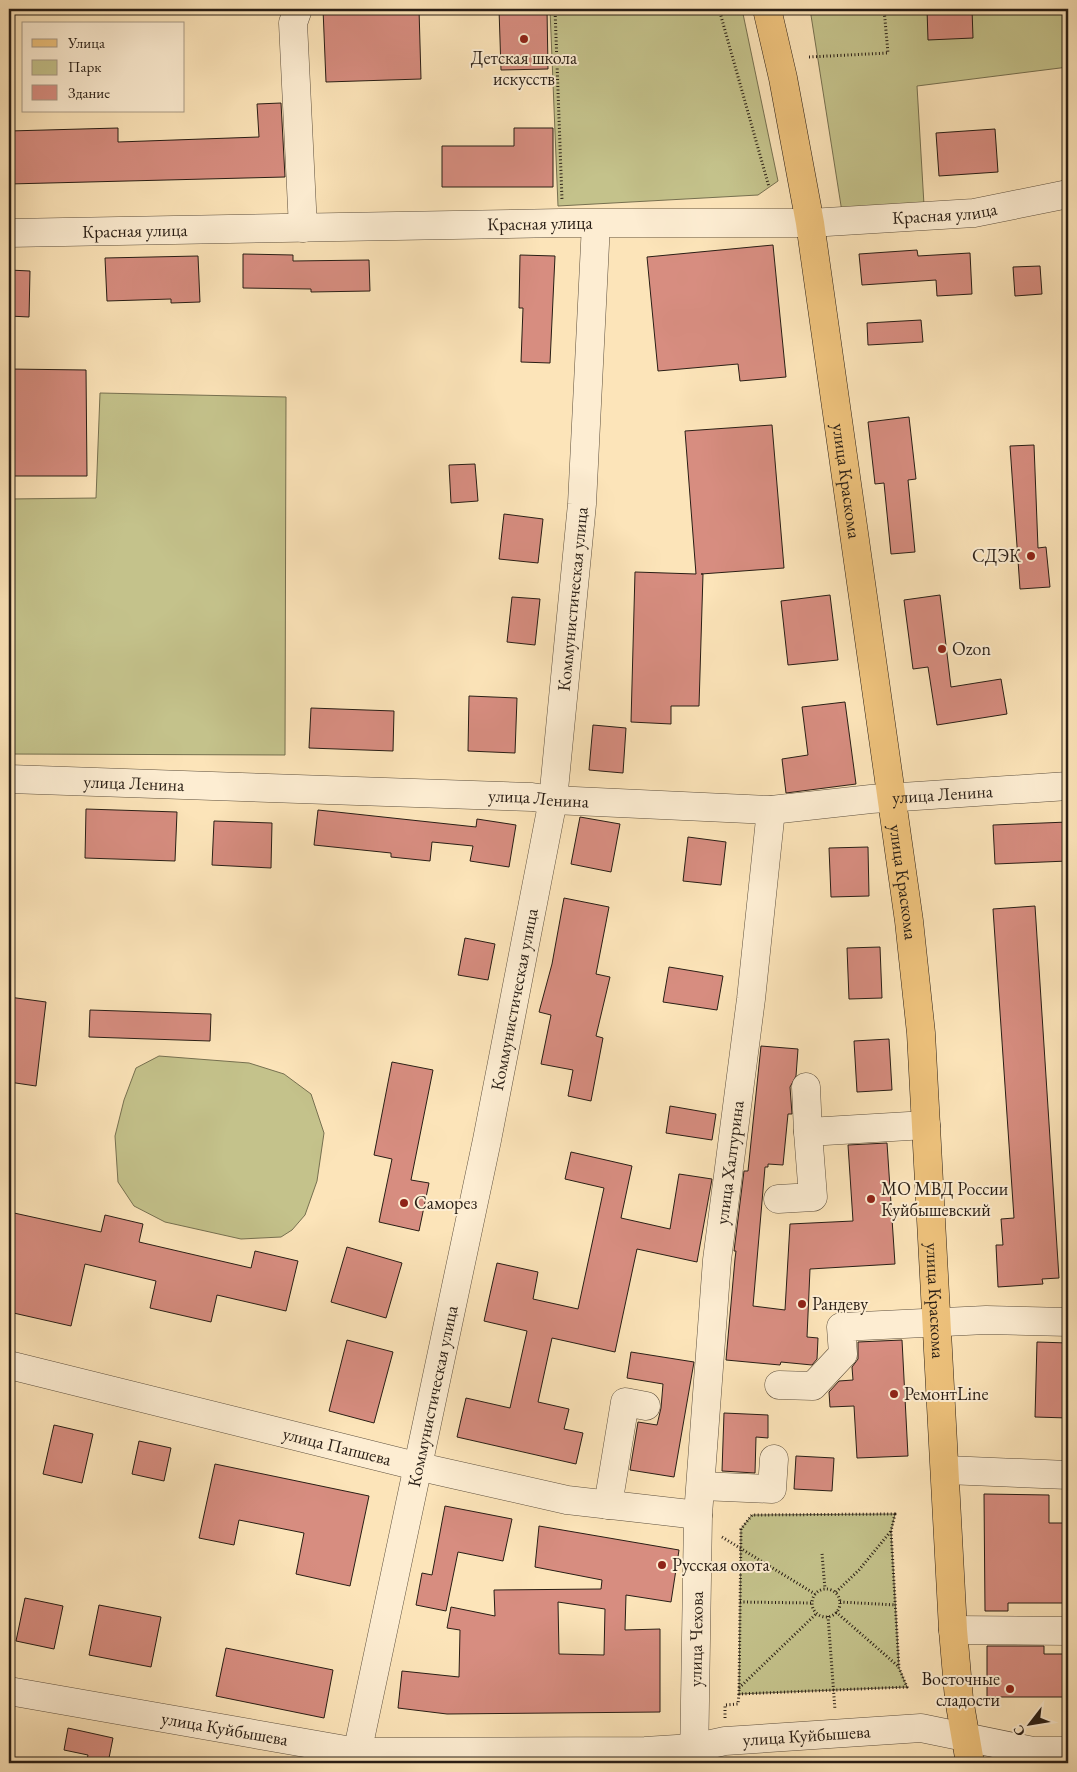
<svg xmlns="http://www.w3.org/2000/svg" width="1077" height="1772" viewBox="0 0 1077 1772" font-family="'EB Garamond',serif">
	<rect width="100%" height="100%" fill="#fce4b9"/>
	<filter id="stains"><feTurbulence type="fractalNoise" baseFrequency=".004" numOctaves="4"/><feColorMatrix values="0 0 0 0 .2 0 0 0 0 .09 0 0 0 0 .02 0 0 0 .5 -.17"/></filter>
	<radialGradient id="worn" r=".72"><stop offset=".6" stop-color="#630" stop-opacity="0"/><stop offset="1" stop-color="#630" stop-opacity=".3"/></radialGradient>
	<g fill="#c4c28b" stroke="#767050">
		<path d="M 550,9 L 742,9 L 778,181 L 758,195 L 558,206 Z"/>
		<path d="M 810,9 L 1067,9 L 1068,67 L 917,86 L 924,205 L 842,212 Z"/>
		<path d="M 100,393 L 286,397 L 285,755 L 9,754 L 9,499 L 96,498 Z"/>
		<path d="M 159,1056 L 249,1063 L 284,1074 L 311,1094 L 324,1133 L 317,1181 L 305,1215 L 292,1230 L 281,1237 L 241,1239 L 165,1222 L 134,1206 L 118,1182 L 115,1136 L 124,1100 L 136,1068 Z"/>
		<path d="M 895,1514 L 891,1531 L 899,1668 L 907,1687 L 739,1694 L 741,1529 L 752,1515 Z"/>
	</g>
	<g fill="#d78d80" stroke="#291e15" fill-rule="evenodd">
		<path d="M 323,9 L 419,9 L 421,79 L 326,82 Z"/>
		<path d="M 499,9 L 547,9 L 548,69 L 501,70 Z"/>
		<path d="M 927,9 L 972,9 L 973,38 L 928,40 Z"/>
		<path d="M 281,103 L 285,177 L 9,184 L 9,131 L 118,128 L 118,142 L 259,137 L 257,104 Z"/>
		<path d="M 514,128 L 553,128 L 553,187 L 442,187 L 442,146 L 514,146 Z"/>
		<path d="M 995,129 L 998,172 L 939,176 L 936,133 Z"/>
		<path d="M 773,245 L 786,377 L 740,381 L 738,364 L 658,371 L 647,257 Z"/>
		<path d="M 917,250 L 918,256 L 970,253 L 972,294 L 937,296 L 936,280 L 862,285 L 859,254 Z"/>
		<path d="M 243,254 L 293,255 L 293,261 L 369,260 L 370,291 L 311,292 L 311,289 L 243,288 Z"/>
		<path d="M 520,255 L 555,256 L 550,363 L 521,362 L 523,308 L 519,308 Z"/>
		<path d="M 198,256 L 200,302 L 171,303 L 171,299 L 107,301 L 105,258 Z"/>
		<path d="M 1040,266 L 1042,294 L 1015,296 L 1013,267 Z"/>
		<path d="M 9,270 L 30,271 L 29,317 L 9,316 Z"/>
		<path d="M 921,320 L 923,342 L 868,345 L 867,323 Z"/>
		<path d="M 9,369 L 86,370 L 87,476 L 9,476 Z"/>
		<path d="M 909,417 L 916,479 L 908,480 L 915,552 L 891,554 L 884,483 L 875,484 L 868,422 Z"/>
		<path d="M 772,425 L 784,568 L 701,574 L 703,574 L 699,706 L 671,706 L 671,724 L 631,722 L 635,572 L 696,574 L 685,431 Z"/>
		<path d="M 1034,445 L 1038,548 L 1046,547 L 1050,587 L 1020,589 L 1010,446 Z"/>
		<path d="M 475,464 L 478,501 L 451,503 L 449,465 Z"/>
		<path d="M 504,514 L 543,519 L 538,563 L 499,559 Z"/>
		<path d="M 830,595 L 838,660 L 788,665 L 781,601 Z"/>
		<path d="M 940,595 L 951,687 L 1001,679 L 1007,714 L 937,725 L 928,667 L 913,669 L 904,600 Z"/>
		<path d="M 512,597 L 540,599 L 535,645 L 507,642 Z"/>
		<path d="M 469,696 L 517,698 L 515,753 L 468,751 Z"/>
		<path d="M 845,702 L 856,784 L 786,793 L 782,759 L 808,755 L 802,707 Z"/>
		<path d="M 311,708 L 394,711 L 393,751 L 309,748 Z"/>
		<path d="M 593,725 L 626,728 L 623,773 L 589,770 Z"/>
		<path d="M 86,809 L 177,812 L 175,861 L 85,858 Z"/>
		<path d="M 318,810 L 476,827 L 477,819 L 516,825 L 509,867 L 470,861 L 473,846 L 432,842 L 430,861 L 391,857 L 391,853 L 314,845 Z"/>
		<path d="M 580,817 L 620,824 L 611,872 L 571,864 Z"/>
		<path d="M 214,821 L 272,823 L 271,868 L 212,865 Z"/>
		<path d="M 1068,822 L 1068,861 L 995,864 L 993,825 Z"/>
		<path d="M 688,837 L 726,842 L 721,885 L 683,881 Z"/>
		<path d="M 868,847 L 869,896 L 831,897 L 829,848 Z"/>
		<path d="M 564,898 L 609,907 L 596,974 L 610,977 L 596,1036 L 603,1038 L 591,1101 L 568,1096 L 573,1070 L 541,1064 L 551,1015 L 539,1012 L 552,964 Z"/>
		<path d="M 1035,906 L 1059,1278 L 1042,1279 L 1043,1284 L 998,1287 L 996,1245 L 1003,1245 L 1001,1219 L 1014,1218 L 993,909 Z"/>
		<path d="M 465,938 L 495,944 L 488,980 L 458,975 Z"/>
		<path d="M 880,947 L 882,998 L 849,999 L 847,948 Z"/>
		<path d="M 669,967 L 723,976 L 717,1010 L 663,1002 Z"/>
		<path d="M 9,997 L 46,1002 L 36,1086 L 9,1082 Z"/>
		<path d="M 90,1010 L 211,1014 L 210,1041 L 89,1037 Z"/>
		<path d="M 889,1039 L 892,1090 L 857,1092 L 854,1041 Z"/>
		<path d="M 761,1046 L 798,1049 L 796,1076 L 790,1087 L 792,1114 L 788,1114 L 783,1165 L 768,1164 L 768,1167 L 765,1167 L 753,1306 L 785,1310 L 790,1224 L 853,1221 L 848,1145 L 887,1143 L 895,1264 L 810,1269 L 807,1337 L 818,1338 L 817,1359 L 812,1365 L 781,1362 L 780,1365 L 726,1360 L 735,1259 L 736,1251 L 734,1251 L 744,1171 L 748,1171 Z"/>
		<path d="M 392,1062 L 433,1070 L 411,1180 L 429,1183 L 419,1231 L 379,1222 L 392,1159 L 374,1155 Z"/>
		<path d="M 670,1106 L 716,1114 L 712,1140 L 666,1133 Z"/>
		<path d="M 571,1152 L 632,1166 L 621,1218 L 670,1229 L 679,1174 L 712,1179 L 697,1262 L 637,1249 L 615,1352 L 552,1338 L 538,1402 L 569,1409 L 564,1429 L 583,1433 L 576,1464 L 457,1437 L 466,1398 L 510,1408 L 527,1331 L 484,1321 L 497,1263 L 538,1272 L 533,1299 L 578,1309 L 604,1188 L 565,1179 Z"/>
		<path d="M 14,1213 L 101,1232 L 105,1215 L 143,1224 L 139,1242 L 251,1268 L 255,1251 L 298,1261 L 286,1311 L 217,1295 L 211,1322 L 150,1308 L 156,1281 L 85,1264 L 71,1326 L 9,1312 L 9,1237 Z"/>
		<path d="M 347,1247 L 402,1263 L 386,1318 L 331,1302 Z"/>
		<path d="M 347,1340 L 393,1352 L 374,1423 L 329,1411 Z"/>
		<path d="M 902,1340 L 908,1456 L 857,1458 L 854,1406 L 830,1407 L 829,1392 L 839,1381 L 853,1380 L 852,1367 L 858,1359 L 858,1342 Z"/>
		<path d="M 1037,1342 L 1068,1343 L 1068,1418 L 1035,1417 Z"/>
		<path d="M 631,1352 L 694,1362 L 674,1477 L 630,1470 L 638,1422 L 657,1425 L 661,1408 L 663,1384 L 627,1378 Z"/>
		<path d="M 724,1413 L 768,1415 L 768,1438 L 756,1437 L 755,1473 L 722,1471 Z"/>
		<path d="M 54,1425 L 93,1434 L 82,1483 L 43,1474 Z"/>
		<path d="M 139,1441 L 171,1448 L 164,1481 L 132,1474 Z"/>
		<path d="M 796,1456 L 834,1458 L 832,1491 L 794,1489 Z"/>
		<path d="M 215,1464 L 369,1496 L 350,1586 L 296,1574 L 304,1533 L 239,1520 L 234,1545 L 199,1538 Z"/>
		<path d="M 984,1494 L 1049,1495 L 1049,1523 L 1068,1523 L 1068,1603 L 1008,1603 L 1008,1611 L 985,1611 Z"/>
		<path d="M 445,1506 L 512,1519 L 503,1561 L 458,1552 L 446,1611 L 416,1605 L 422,1573 L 432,1575 Z"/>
		<path d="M 539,1526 L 679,1550 L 671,1602 L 626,1595 L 625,1630 L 660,1629 L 660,1712 L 447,1714 L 398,1708 L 402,1671 L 459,1677 L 460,1630 L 447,1628 L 451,1607 L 495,1616 L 494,1590 L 601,1589 L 602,1580 L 535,1567 ZM 558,1602 L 605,1609 L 604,1655 L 559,1654 Z"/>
		<path d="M 25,1598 L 63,1606 L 54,1649 L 16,1641 Z"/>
		<path d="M 99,1605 L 161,1617 L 151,1667 L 89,1655 Z"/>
		<path d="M 987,1646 L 1044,1646 L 1044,1654 L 1068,1654 L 1068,1697 L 987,1697 Z"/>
		<path d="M 226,1648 L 333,1670 L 324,1718 L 216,1696 Z"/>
		<path d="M 68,1728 L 113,1738 L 108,1763 L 86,1763 L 88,1755 L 64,1750 Z"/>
	</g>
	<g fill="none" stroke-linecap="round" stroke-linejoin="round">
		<g stroke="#5e503e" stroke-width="29">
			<g id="minor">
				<path d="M 298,9 L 293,23 L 303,228"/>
				<path id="s1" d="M 9,233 L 560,223 L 810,223 L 974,213 L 1068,194"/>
				<path id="s2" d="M 9,779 L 532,797 L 553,800 L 771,810 L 871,799 L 1068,786"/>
				<path d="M 806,1087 L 808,1132"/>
				<path d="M 778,1199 L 813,1197 L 808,1132 L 926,1125"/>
				<path id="s3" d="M 9,1365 L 416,1466 L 567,1500 L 698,1515"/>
				<path d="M 779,1385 L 813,1386 L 843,1354 L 841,1327 L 986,1320 L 1068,1322"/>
				<path d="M 946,1470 L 1068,1475"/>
				<path d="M 701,1486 L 772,1489 L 774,1459"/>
				<path d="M 608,1505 L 625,1402 L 646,1406"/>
				<path d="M 953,1630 L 1068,1631"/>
				<path id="s4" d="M 9,1691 L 357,1752 L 645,1751 L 693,1748 L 725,1741 L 921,1728 L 1033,1751 L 1068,1751"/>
				<path id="s5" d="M 355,1763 L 487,1140 L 553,800 L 582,504 L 596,224"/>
				<path id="s6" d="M 694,1763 L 698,1515 L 717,1260 L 751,999 L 771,810"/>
			</g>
		</g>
		<g stroke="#291e15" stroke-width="29">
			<g id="major">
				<path id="s7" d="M 767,9 L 783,78 L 810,223 L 909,921 L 921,1033 L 953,1630 L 959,1699 L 970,1763"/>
			</g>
		</g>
		<g stroke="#291e15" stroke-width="3" stroke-dasharray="1 2.5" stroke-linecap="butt">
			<path d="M 555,9 L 562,200"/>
			<path d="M 719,9 L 769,187"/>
			<path d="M 809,57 L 888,53 L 884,9"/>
			<path d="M 895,1514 L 891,1531 L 899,1668 L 907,1687 L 739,1694 L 741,1529 L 752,1515 Z"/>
			<path d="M 722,1537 L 815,1594"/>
			<path d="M 822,1554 L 825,1589"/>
			<circle cx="826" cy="1603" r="14"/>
			<path d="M 836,1592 L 859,1570 L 891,1531"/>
			<path d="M 740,1602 L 812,1603"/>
			<path d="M 840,1602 L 896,1605"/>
			<path d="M 836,1612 L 899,1667"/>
			<path d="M 828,1616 L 835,1710"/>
			<path d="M 739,1688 L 816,1614"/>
			<path d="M 725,1718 L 725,1705 L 738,1704 L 739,1694"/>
		</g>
		<use href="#minor" stroke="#fdedd2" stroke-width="28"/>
		<use href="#major" stroke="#eec27c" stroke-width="28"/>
	</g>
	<g fill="#8f2418" stroke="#fdedd2" stroke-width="2">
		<circle cx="524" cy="39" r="5"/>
		<circle cx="1031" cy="556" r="5"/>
		<circle cx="942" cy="649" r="5"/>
		<circle cx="871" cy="1199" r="5"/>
		<circle cx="404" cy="1203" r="5"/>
		<circle cx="802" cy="1304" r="5"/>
		<circle cx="894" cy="1394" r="5"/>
		<circle cx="662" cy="1565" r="5"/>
		<circle cx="1010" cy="1689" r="5"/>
	</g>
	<g text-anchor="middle" stroke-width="4" stroke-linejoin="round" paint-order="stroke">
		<g font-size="18" fill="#291e15" stroke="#fdedd2" text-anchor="start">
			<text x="524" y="64" text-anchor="middle">Детская школа<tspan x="524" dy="21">искусств</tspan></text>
			<text x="1021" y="562" text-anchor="end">СДЭК</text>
			<text x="952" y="655">Ozon</text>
			<text x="881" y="1195">МО МВД России<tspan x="881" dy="21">Куйбышевский</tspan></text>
			<text x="414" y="1209">Саморез</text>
			<text x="812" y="1310">Рандеву</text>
			<text x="904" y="1400">РемонтLine</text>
			<text x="672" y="1571">Русская охота</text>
			<text x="1000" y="1685" text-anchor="end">Восточные<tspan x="1000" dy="21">сладости</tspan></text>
		</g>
		<g font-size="18" fill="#291e15" stroke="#fdedd2">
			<text dy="6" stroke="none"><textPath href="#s1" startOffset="936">Красная улица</textPath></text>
			<text dy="6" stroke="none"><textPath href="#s1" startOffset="531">Красная улица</textPath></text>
			<text dy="6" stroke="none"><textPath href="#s1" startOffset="126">Красная улица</textPath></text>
			<text dy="6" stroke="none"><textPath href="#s7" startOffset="479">улица Краскома</textPath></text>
			<text dy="6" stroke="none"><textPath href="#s5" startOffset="1185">Коммунистическая улица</textPath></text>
			<text dy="6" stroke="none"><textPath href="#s2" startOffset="125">улица Ленина</textPath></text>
			<text dy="6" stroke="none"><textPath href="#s2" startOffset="935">улица Ленина</textPath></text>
			<text dy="6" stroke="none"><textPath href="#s2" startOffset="530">улица Ленина</textPath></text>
			<text dy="6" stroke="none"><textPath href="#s7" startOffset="884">улица Краскома</textPath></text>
			<text dy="6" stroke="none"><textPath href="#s5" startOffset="780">Коммунистическая улица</textPath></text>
			<text dy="6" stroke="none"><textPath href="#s6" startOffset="602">улица Халтурина</textPath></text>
			<text dy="6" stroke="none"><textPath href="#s7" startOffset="1304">улица Краскома</textPath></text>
			<text dy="6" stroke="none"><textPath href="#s5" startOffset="375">Коммунистическая улица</textPath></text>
			<text dy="6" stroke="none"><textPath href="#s3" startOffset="338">улица Папшева</textPath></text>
			<text dy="6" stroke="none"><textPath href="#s6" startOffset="124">улица Чехова</textPath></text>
			<text dy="6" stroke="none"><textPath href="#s4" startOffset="219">улица Куйбышева</textPath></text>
			<text dy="6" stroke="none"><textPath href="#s4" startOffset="804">улица Куйбышева</textPath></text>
		</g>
	</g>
	<rect width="1077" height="1772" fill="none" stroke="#fce4b9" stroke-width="30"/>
	<rect x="10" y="10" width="1057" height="1752" fill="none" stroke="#291e15" stroke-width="2.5"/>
	<rect x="15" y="15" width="1047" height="1742" fill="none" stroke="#291e15"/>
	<rect x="22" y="22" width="162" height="90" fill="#fdedd2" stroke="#a89a86"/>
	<rect x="32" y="39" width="25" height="8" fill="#eec27c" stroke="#a89a86"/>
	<text x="68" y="48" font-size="15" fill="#291e15">Улица</text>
	<rect x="32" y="60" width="25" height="15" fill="#c4c28b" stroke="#a89a86"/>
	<text x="68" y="72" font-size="15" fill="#291e15">Парк</text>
	<rect x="32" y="85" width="25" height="15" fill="#d78d80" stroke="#a89a86"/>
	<text x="68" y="98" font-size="15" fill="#291e15">Здание</text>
	<g transform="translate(1030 1724) rotate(239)" stroke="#fdedd2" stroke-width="4" paint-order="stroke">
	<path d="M0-4L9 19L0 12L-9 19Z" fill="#291e15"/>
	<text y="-8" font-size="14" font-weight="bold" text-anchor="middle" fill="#291e15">С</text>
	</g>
	<rect width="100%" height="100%" filter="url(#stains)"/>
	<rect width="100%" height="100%" fill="url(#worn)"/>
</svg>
